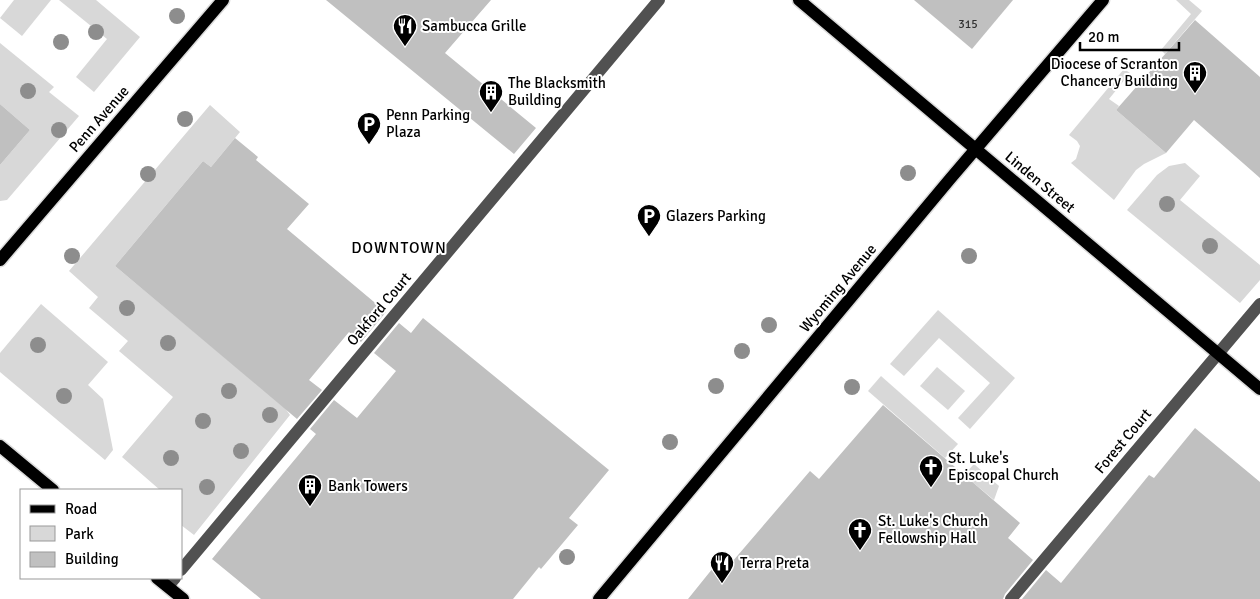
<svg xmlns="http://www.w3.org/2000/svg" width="1260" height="599" viewBox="0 0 1260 599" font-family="Signika,sans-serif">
	<rect width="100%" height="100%" fill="#fff"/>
	<g fill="#d8d8d8">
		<path d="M 14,0 L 51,0 L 22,36 L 0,18 Z"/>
		<path d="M 59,0 L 96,0 L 140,37 L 94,92 L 76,77 L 107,39 Z"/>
		<path d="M 1176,0 L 1189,0 L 1202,11 L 1165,54 L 1161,50 L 1191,14 Z"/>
		<path d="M 0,43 L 54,87 L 49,92 L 79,116 L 7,200 L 0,201 L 0,165 L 30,130 L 0,104 Z"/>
		<path d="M 1124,69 L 1130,73 L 1109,99 L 1119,106 L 1116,110 L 1166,153 L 1144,164 L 1136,170 L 1114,200 L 1071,163 L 1076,159 L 1080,146 L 1077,141 L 1069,135 Z"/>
		<path d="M 210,105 L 240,132 L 211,167 L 203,161 L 115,266 L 285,408 L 290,415 L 194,535 L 181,525 L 181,490 L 160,490 L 122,457 L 173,397 L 119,351 L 128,341 L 89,308 L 98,297 L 69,271 Z"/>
		<path d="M 1185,163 L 1200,176 L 1180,200 L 1260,265 L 1260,280 L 1240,303 L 1127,210 L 1157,175 L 1169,166 Z"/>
		<path d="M 41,304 L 108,362 L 88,385 L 103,399 L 113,450 L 105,460 L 0,372 L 0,353 Z"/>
		<path d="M 938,310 L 1015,378 L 970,429 L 958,418 L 990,383 L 939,338 L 904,376 L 890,364 Z"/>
		<path d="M 937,367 L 965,391 L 948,410 L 920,386 Z"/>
		<path d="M 881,376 L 958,444 L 945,458 L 868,391 Z"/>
		<path d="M 974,464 L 999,486 L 994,500 L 964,475 Z"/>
	</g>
	<g fill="#c0c0c0">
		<path d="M 326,0 L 491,0 L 445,53 L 536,128 L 514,154 Z"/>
		<path d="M 914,0 L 1013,0 L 972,49 Z"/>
		<path d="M 1195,20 L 1260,77 L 1260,178 L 1194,120 L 1166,153 L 1116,110 Z"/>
		<path d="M 0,104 L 30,130 L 0,165 Z"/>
		<path d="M 235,138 L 258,157 L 256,160 L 309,204 L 287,229 L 386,312 L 361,342 L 349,332 L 309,380 L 322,390 L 297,419 L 115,266 L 203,161 L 211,167 Z"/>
		<path d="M 423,318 L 609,470 L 569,518 L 578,525 L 541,569 L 539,567 L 513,599 L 261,599 L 212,559 L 316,434 L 310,429 L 334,400 L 357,418 L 396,371 L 374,353 L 399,323 L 411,333 Z"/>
		<path d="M 883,405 L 1020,523 L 1008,538 L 1033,560 L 1005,594 L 1003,599 L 688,599 L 717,563 L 726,569 L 810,471 L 819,479 Z"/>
		<path d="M 1195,428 L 1260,482 L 1260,599 L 1022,599 L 1046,570 L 1061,583 L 1149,475 L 1154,478 Z"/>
	</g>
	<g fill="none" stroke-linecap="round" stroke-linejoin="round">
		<g stroke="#dbdbdb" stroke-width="15">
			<g id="major">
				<path d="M 799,0 L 1260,389"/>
				<path d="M 0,260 L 223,0"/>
				<path d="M 0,446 L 53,490"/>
				<path d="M 157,578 L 183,599"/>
				<path d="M 599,599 L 950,179 L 1103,0"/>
			</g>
		</g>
		<g stroke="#515151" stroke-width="12">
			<path d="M 181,570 L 659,0"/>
			<path d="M 168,586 L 175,578"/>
			<path d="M 1011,599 L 1260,304"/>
		</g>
		<use href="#major" stroke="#000" stroke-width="12"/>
	</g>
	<g fill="#8d8d8d">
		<circle cx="177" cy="16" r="8"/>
		<circle cx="96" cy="32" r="8"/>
		<circle cx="61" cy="42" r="8"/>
		<circle cx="28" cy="91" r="8"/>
		<circle cx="185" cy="119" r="8"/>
		<circle cx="59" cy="130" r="8"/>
		<circle cx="908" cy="173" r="8"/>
		<circle cx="148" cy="174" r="8"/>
		<circle cx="1167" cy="204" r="8"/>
		<circle cx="1210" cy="246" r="8"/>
		<circle cx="72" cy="256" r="8"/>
		<circle cx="969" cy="256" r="8"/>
		<circle cx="127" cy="308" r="8"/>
		<circle cx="769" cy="325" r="8"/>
		<circle cx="168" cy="343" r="8"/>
		<circle cx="38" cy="345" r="8"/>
		<circle cx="742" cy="351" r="8"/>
		<circle cx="716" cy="386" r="8"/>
		<circle cx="852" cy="387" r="8"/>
		<circle cx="229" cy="391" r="8"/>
		<circle cx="64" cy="396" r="8"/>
		<circle cx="270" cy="415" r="8"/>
		<circle cx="203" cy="421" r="8"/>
		<circle cx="670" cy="442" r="8"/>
		<circle cx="241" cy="451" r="8"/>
		<circle cx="171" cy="458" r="8"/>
		<circle cx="207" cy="487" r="8"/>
		<circle cx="567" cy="557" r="8"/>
	</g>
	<defs>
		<g id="restaurant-pin" transform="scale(1.25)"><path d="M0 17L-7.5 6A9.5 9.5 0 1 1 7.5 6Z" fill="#000" stroke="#fff"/><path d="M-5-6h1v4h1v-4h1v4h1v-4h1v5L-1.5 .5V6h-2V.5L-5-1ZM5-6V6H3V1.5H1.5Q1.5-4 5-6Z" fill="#fff"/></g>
		<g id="building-pin" transform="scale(1.25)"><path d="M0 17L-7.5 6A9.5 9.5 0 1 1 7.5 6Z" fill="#000" stroke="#fff"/><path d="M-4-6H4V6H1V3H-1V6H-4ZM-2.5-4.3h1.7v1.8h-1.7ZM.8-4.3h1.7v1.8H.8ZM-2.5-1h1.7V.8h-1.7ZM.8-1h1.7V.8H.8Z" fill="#fff"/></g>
		<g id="parking-pin" transform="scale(1.25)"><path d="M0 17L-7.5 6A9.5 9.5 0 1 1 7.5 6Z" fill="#000" stroke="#fff"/><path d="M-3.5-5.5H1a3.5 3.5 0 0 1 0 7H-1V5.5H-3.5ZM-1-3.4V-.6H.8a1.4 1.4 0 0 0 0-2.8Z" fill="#fff"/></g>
		<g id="church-pin" transform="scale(1.25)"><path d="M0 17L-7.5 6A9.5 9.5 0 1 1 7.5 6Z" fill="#000" stroke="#fff"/><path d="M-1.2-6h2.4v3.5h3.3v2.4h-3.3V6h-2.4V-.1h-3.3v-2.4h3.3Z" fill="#fff"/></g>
	</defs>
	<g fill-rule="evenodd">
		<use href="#restaurant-pin" x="405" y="26"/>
		<use href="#building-pin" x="1195" y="73"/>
		<use href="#building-pin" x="491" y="92"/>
		<use href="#parking-pin" x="369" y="124"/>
		<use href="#parking-pin" x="649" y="216"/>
		<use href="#church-pin" x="931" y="467"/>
		<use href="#building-pin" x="310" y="486"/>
		<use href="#church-pin" x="860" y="530"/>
		<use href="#restaurant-pin" x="722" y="563"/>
	</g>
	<g text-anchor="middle" stroke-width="4" stroke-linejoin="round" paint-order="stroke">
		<g font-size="12" fill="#303030">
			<text x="968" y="28">315</text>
		</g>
		<g font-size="15" fill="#000" stroke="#fff" text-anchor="start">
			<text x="422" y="31">Sambucca Grille</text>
			<text x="1178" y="69" text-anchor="end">Diocese of Scranton<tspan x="1178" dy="17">Chancery Building</tspan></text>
			<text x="508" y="88">The Blacksmith<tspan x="508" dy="17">Building</tspan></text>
			<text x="386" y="120">Penn Parking<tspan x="386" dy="17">Plaza</tspan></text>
			<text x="666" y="221">Glazers Parking</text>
			<text x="948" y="463">St. Luke's<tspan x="948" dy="17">Episcopal Church</tspan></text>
			<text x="328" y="491">Bank Towers</text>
			<text x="878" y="526">St. Luke's Church<tspan x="878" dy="17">Fellowship Hall</tspan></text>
			<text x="740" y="568">Terra Preta</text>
		</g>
		<g font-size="15" fill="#000" stroke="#fff">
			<text transform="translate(99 119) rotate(-49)" y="5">Penn Avenue</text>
			<text transform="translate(1040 182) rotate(40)" y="5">Linden Street</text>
			<text transform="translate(838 288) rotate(-50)" y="5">Wyoming Avenue</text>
			<text transform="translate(379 309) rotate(-50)" y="5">Oakford Court</text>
			<text transform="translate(1123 441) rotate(-50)" y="5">Forest Court</text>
		</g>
		<g font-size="16" letter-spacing="1" fill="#000" stroke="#fff">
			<text x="399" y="253">DOWNTOWN</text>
		</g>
	</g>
	<rect x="20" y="489" width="162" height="90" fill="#ffffff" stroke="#999999"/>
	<rect x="30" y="505" width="25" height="8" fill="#000000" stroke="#999999"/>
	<text x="65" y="514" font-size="15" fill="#000000">Road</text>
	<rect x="30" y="526" width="25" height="15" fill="#d8d8d8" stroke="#999999"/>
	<text x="65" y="539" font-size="15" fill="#000000">Park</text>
	<rect x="30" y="552" width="25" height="15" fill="#c0c0c0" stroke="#999999"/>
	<text x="65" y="564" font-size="15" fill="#000000">Building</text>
	<path d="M1080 42v8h99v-8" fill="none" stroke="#000000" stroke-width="2.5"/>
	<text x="1088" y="42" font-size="15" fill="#000000" stroke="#ffffff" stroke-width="4" paint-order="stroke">20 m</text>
</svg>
